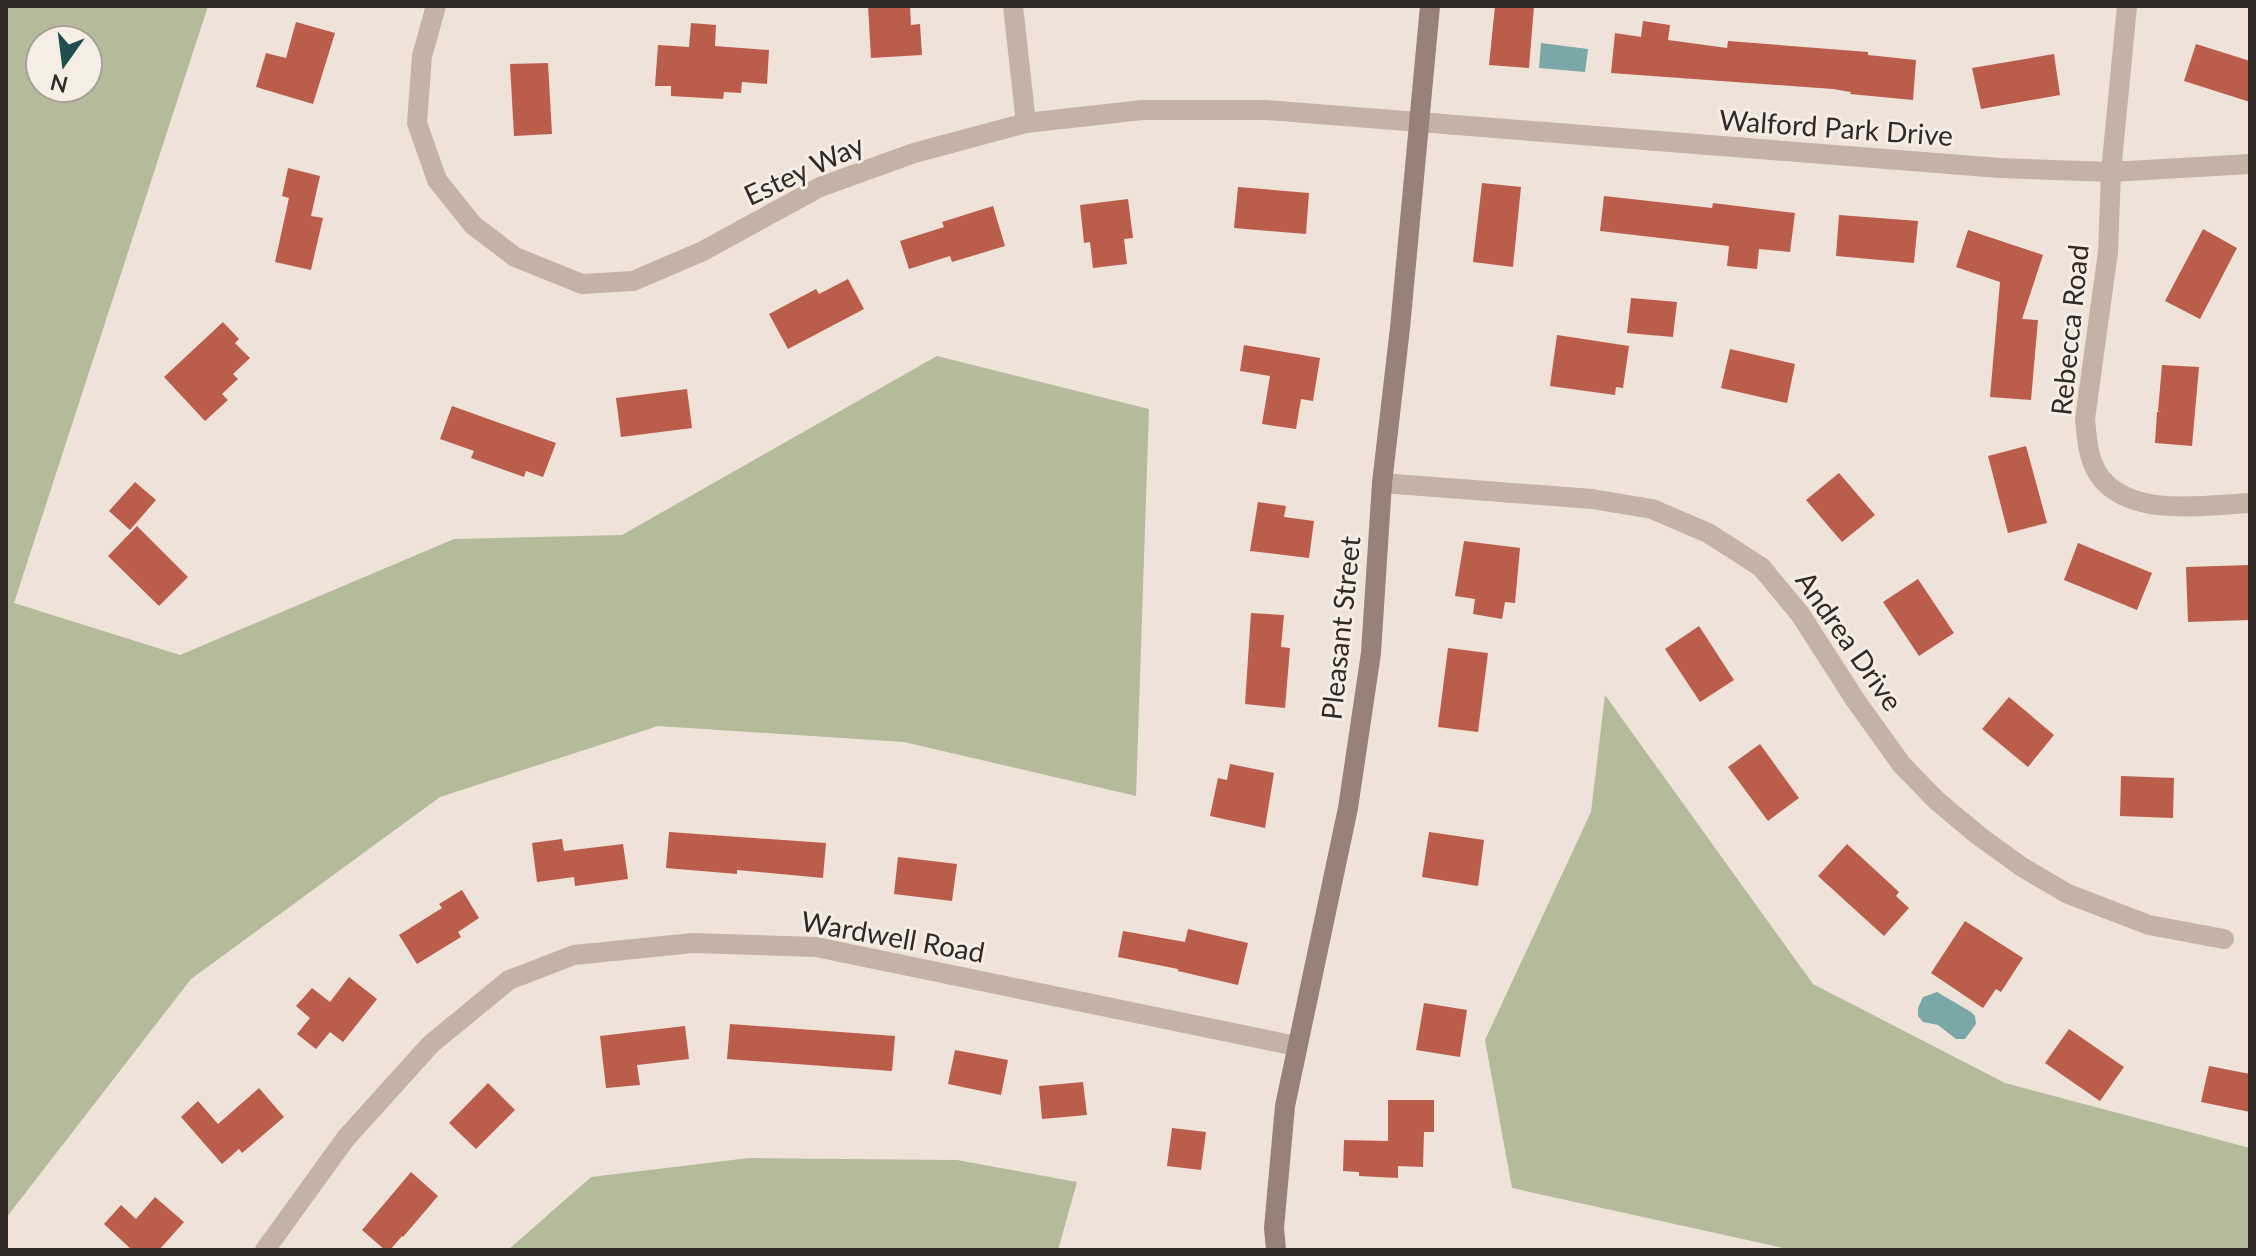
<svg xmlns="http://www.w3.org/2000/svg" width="2256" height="1256" viewBox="0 0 2256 1256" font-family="Lato,sans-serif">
	<rect width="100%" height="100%" fill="#eee2d9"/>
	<g fill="#b3bb9a" fill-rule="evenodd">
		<path d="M 6,6 L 208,6 L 14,603 L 180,655 L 454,539 L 622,535 L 937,356 L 1149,409 L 1136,796 L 904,742 L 658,726 L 440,797 L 191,979 L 6,1218 ZM 40,40 L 88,40 L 88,88 L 40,88 Z"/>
		<path d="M 1605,695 L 1813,984 L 2005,1083 L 2250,1148 L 2250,1250 L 1784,1250 L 1783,1248 L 1512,1188 L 1485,1040 L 1591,812 Z"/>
		<path d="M 749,1158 L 957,1160 L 1077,1182 L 1058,1250 L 508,1250 L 591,1177 Z"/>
	</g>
	<g fill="#7aa8a6">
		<path d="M 1541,43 L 1588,49 L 1585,72 L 1539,68 Z"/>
		<path d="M 1937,992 L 1971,1012 L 1975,1016 L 1976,1024 L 1965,1039 L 1956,1039 L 1938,1025 L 1923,1022 L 1918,1016 L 1918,1008 L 1923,997 Z"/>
	</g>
	<g fill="#ba5d4b">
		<path d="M 868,6 L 910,6 L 911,25 L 920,24 L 922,55 L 871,58 Z"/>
		<path d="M 1495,6 L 1534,6 L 1529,68 L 1489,65 Z"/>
		<path d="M 1643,21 L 1670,25 L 1668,40 L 1727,48 L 1728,41 L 1868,52 L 1868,55 L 1916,60 L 1913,100 L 1850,94 L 1851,92 L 1833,89 L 1611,73 L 1615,33 L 1641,37 Z"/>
		<path d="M 296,22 L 335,33 L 313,104 L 256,87 L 266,53 L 286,58 Z"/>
		<path d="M 691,23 L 716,25 L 715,46 L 769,50 L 767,84 L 742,82 L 741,93 L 724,92 L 723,99 L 671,96 L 671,86 L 655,86 L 658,45 L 689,47 Z"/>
		<path d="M 2196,44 L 2250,61 L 2250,102 L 2184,81 Z"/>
		<path d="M 2054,54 L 2060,95 L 1981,109 L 1972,68 Z"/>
		<path d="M 548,63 L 552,134 L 514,136 L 510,64 Z"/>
		<path d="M 288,168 L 320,176 L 311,216 L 323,218 L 311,270 L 275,262 L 289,198 L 282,196 Z"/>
		<path d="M 1482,183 L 1521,187 L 1513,267 L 1473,262 Z"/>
		<path d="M 1238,187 L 1309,193 L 1306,234 L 1234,228 Z"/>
		<path d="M 1604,196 L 1712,208 L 1713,203 L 1795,213 L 1790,252 L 1759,249 L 1757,269 L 1727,266 L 1729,246 L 1600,231 Z"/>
		<path d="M 1128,199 L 1133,238 L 1124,239 L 1127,264 L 1093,268 L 1090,242 L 1084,243 L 1080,205 Z"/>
		<path d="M 993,206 L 1005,246 L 952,262 L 950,256 L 909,269 L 900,241 L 944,227 L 942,222 Z"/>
		<path d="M 1839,215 L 1918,221 L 1914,263 L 1836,256 Z"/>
		<path d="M 2203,229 L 2237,248 L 2200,319 L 2165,301 Z"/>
		<path d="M 1968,230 L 2043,255 L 2022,319 L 2038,320 L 2031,400 L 1990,397 L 2000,282 L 1956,267 Z"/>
		<path d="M 848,279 L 864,309 L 788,349 L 769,314 L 816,289 L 819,294 Z"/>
		<path d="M 1631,298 L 1677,302 L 1673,337 L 1627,333 Z"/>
		<path d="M 223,322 L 239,339 L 235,343 L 250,358 L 233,374 L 238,379 L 222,394 L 228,400 L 205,421 L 164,377 Z"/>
		<path d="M 1557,335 L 1629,346 L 1623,388 L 1616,387 L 1615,395 L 1550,386 Z"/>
		<path d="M 1244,345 L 1320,358 L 1313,401 L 1301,399 L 1296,429 L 1262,424 L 1270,376 L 1240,371 Z"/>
		<path d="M 1730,349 L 1795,364 L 1787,403 L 1721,388 Z"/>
		<path d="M 2162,365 L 2199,367 L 2192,446 L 2155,443 L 2157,412 L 2161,411 L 2158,411 Z"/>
		<path d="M 687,389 L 692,428 L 621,437 L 616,398 Z"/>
		<path d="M 452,406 L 556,443 L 543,477 L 526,471 L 524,477 L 471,458 L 474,451 L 440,439 Z"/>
		<path d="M 2026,446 L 2047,523 L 2008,533 L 1988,456 Z"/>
		<path d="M 1839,473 L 1875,515 L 1842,542 L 1806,500 Z"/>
		<path d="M 135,482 L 156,500 L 130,530 L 109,511 Z"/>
		<path d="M 1258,502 L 1286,506 L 1284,517 L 1314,521 L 1309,558 L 1250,551 Z"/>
		<path d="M 137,526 L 188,577 L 159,606 L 108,556 Z"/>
		<path d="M 1464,541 L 1520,548 L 1515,603 L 1505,602 L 1502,619 L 1473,614 L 1475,599 L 1455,596 Z"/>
		<path d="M 2078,543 L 2152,573 L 2137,610 L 2064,580 Z"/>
		<path d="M 2250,565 L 2250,620 L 2188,622 L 2186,567 Z"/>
		<path d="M 1918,579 L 1954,633 L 1919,656 L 1883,602 Z"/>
		<path d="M 1251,613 L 1284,615 L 1281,647 L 1290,648 L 1285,708 L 1245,704 Z"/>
		<path d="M 1699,626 L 1734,680 L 1700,702 L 1665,649 Z"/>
		<path d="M 1448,648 L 1488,653 L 1478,732 L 1438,727 Z"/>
		<path d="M 2009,697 L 2054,735 L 2028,767 L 1982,729 Z"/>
		<path d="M 1760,744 L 1799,798 L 1768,821 L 1728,767 Z"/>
		<path d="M 1230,764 L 1274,773 L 1265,828 L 1210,816 L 1218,778 L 1227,780 Z"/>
		<path d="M 2121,776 L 2174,778 L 2173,818 L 2120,816 Z"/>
		<path d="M 669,832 L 826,843 L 823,878 L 737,870 L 737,874 L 666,868 Z"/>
		<path d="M 1429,832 L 1484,840 L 1478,886 L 1422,877 Z"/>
		<path d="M 562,839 L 564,851 L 623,844 L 628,879 L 575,886 L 574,877 L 537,882 L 532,843 Z"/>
		<path d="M 1847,844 L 1899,892 L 1896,896 L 1909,908 L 1884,936 L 1818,876 Z"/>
		<path d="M 898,857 L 957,864 L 952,901 L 894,894 Z"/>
		<path d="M 462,890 L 479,918 L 458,932 L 461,937 L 417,964 L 399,935 L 442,908 L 439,904 Z"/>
		<path d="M 1965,921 L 2023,958 L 2001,992 L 1996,989 L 1983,1008 L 1931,973 Z"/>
		<path d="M 1188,929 L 1248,943 L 1238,985 L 1178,971 L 1178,969 L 1118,957 L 1123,931 L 1185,942 Z"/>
		<path d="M 349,977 L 377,999 L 343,1042 L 330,1032 L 316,1049 L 297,1034 L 310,1018 L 296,1006 L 312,988 L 330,1002 Z"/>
		<path d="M 1424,1003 L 1467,1010 L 1460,1057 L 1416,1050 Z"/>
		<path d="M 730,1024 L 895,1036 L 892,1071 L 727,1059 Z"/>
		<path d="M 685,1026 L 689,1059 L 637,1065 L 640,1085 L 606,1088 L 600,1036 Z"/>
		<path d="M 2069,1029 L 2124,1067 L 2100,1101 L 2045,1063 Z"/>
		<path d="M 955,1050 L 1008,1060 L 1001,1095 L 948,1084 Z"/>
		<path d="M 2209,1066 L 2250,1074 L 2250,1112 L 2201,1102 Z"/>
		<path d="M 1083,1082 L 1087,1115 L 1042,1119 L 1039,1086 Z"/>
		<path d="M 488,1083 L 515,1110 L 476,1149 L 449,1123 Z"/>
		<path d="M 259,1088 L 284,1117 L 242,1153 L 239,1149 L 222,1164 L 181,1117 L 198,1101 L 218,1124 Z"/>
		<path d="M 1388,1100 L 1434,1100 L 1434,1132 L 1424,1132 L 1423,1167 L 1398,1166 L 1398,1178 L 1359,1176 L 1359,1172 L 1343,1171 L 1344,1140 L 1388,1141 Z"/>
		<path d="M 1172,1128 L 1206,1132 L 1201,1170 L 1167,1166 Z"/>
		<path d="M 411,1172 L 438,1196 L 403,1237 L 402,1236 L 390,1250 L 385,1250 L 362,1230 Z"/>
		<path d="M 155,1197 L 184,1222 L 159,1250 L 132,1250 L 104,1224 L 121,1205 L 136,1219 Z"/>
	</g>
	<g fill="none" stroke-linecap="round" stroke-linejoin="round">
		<g stroke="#c5b2a6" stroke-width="20">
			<path d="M 436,6 L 422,56 L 417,123 L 437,180 L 473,225 L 515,257 L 582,284 L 633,281 L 703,251 L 820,187 L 914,153 L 1026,123 L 1142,110 L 1266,110 L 2000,168 L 2111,172 L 2250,164"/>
			<path d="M 1013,6 L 1026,123"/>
			<path d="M 2127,6 L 2111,172 L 2108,252 L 2085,419 C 2087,439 2088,462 2101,478 C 2133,518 2205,505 2250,503"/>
			<path d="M 1382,483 L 1592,499 L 1652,509 L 1708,533 L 1761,567 L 1800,614 L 1856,701 L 1902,765 L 1936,800 L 1979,836 L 2022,867 L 2068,894 L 2149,925 L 2224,939"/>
			<path d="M 265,1250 L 346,1138 L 431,1044 L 509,980 L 574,955 L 693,943 L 816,947 L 1296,1046"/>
		</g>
		<path stroke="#988178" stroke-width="20" d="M 1276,1250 L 1274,1228 L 1285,1106 L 1348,808 L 1371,653 L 1382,483 L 1400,328 L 1430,6"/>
	</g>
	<g text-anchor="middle" stroke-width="6" stroke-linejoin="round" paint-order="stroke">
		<g font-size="28" fill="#312926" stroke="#f6ede4">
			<text transform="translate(1836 128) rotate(4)" y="10">Walford Park Drive</text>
			<text transform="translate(804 170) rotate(-25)" y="10">Estey Way</text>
			<text transform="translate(2070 330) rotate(-84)" y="10">Rebecca Road</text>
			<text transform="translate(1341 628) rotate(-84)" y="10">Pleasant Street</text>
			<text transform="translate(1849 641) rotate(55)" y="10">Andrea Drive</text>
			<text transform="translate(893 937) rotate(10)" y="10">Wardwell Road</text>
		</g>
	</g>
	<rect width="2256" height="1256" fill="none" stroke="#312926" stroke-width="16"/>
	<g transform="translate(64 64) rotate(194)"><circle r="38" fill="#f6ede4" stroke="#a79f98" stroke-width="2"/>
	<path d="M0-6L14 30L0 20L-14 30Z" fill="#204e4e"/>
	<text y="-12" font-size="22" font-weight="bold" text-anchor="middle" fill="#312926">N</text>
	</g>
</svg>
